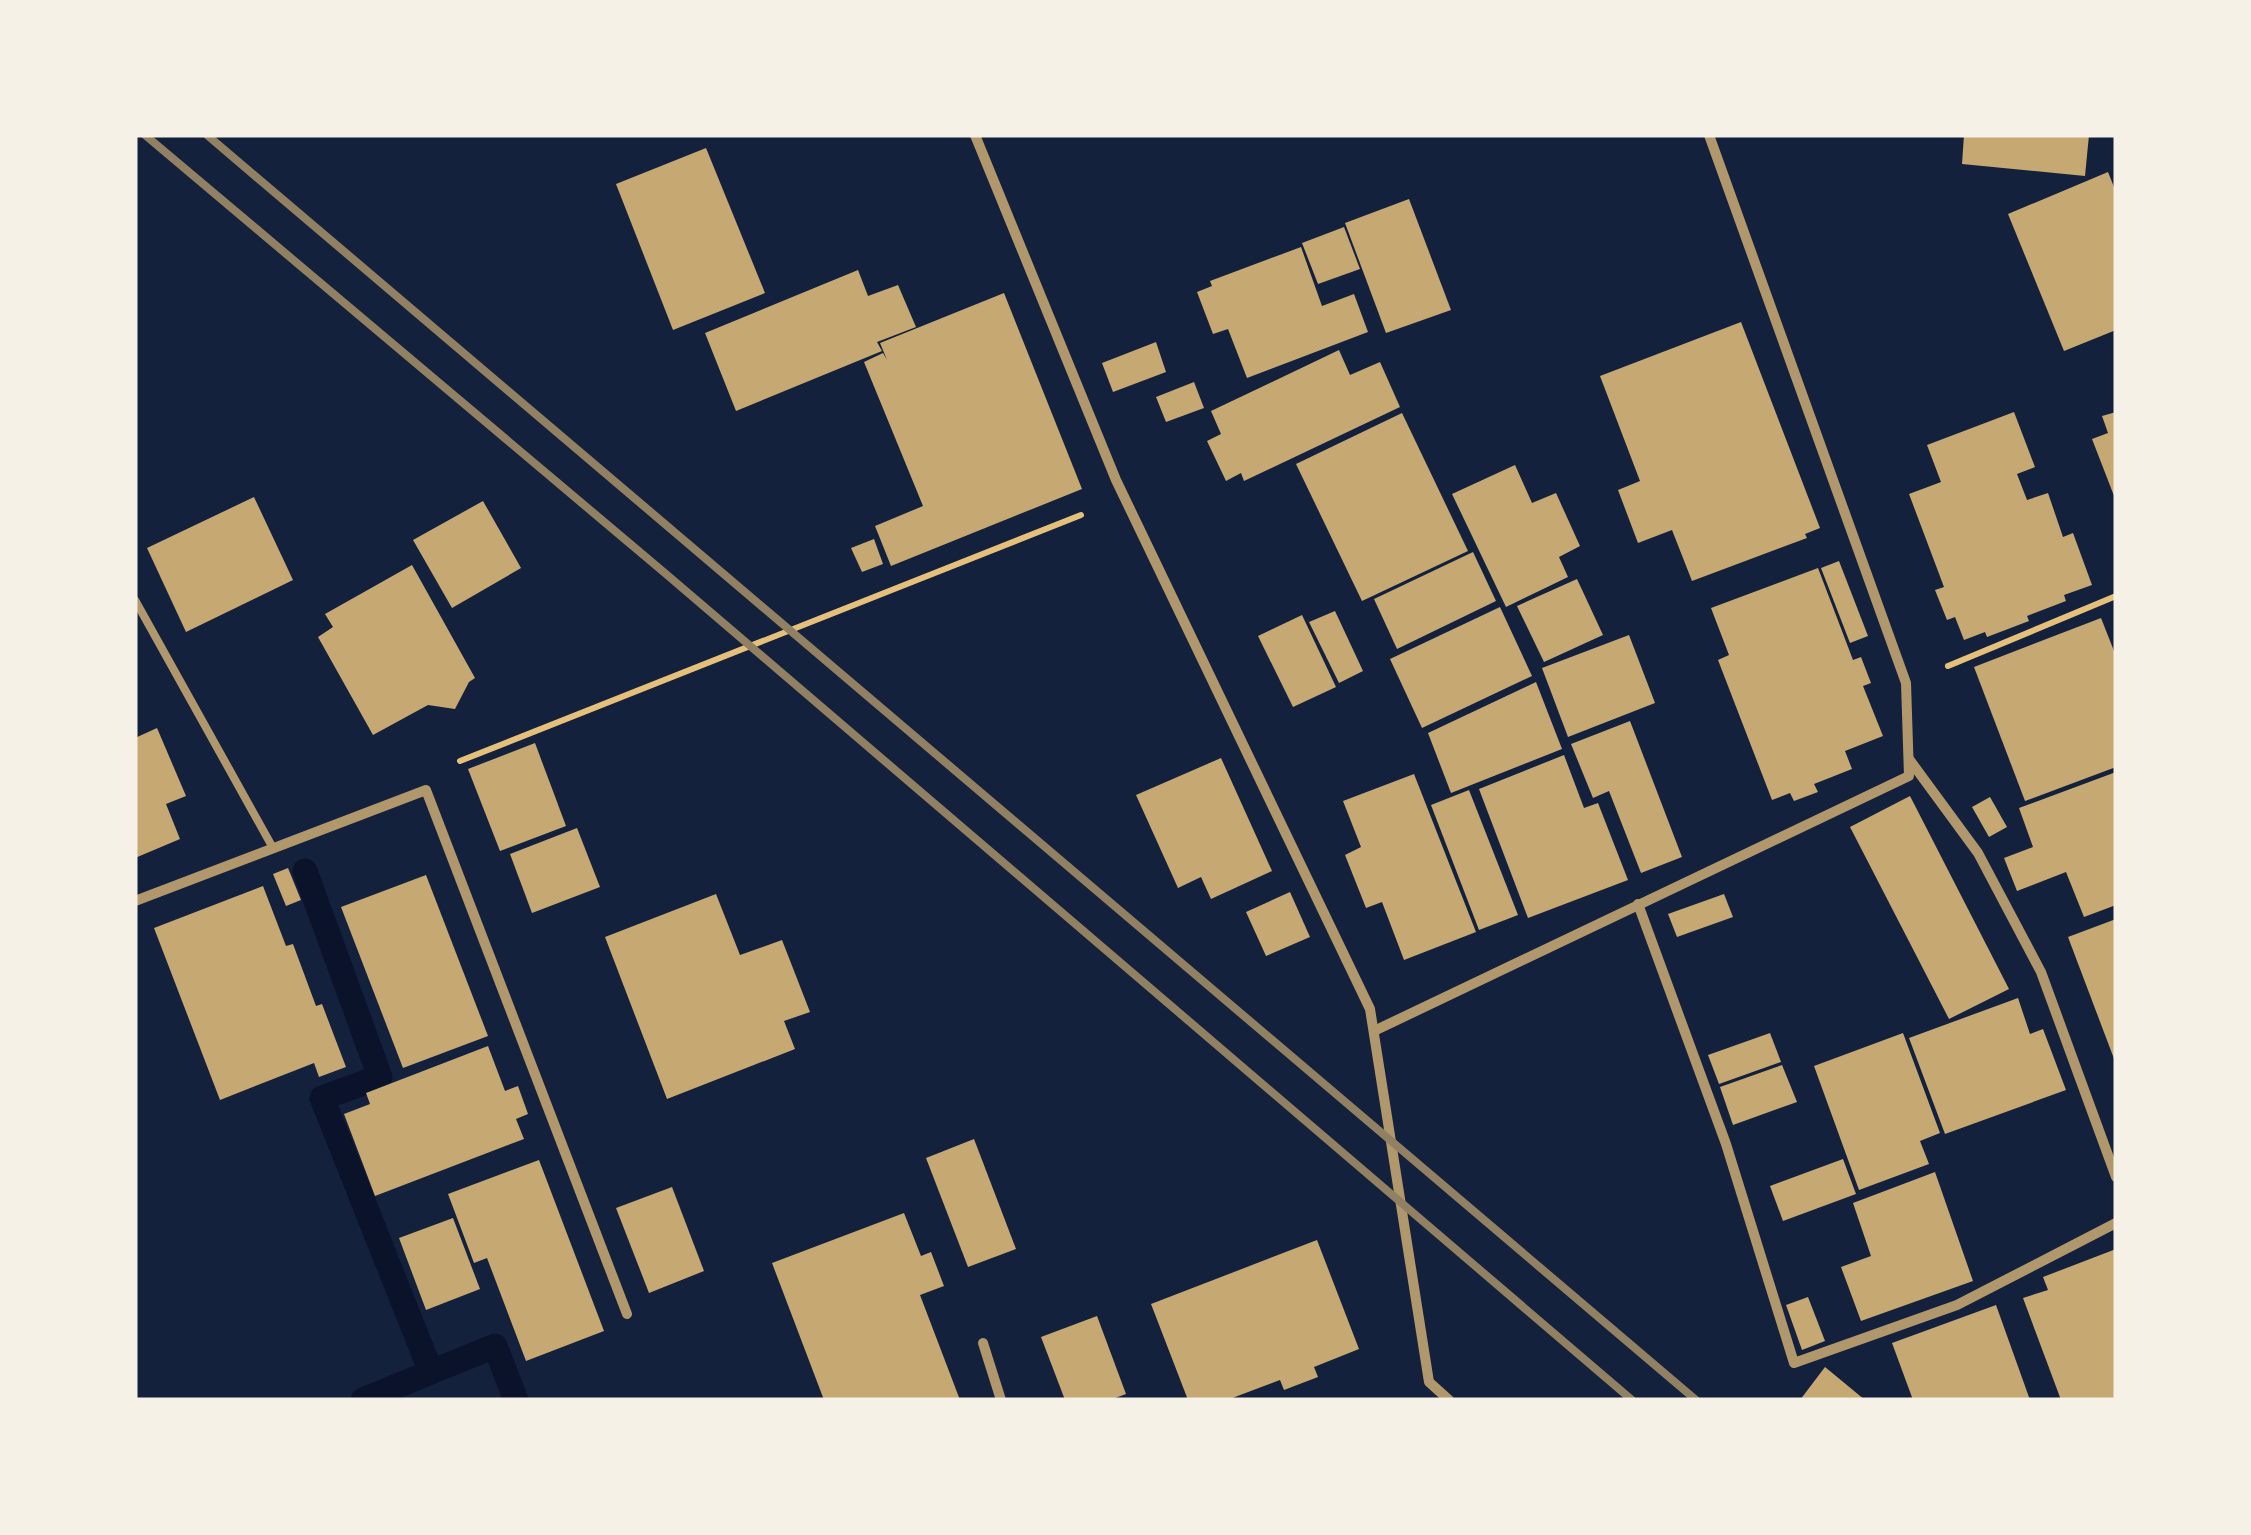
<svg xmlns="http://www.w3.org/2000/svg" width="2251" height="1535" viewBox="0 0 2251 1535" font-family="Roboto,sans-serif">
	<rect width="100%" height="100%" fill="#14213d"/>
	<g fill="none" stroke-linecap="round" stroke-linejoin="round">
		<g stroke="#0b132b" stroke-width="25">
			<path d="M 305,871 L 380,1077 L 322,1098 L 431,1372 L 363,1400"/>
			<path d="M 431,1372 L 495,1346 L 516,1400"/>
		</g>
	</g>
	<g fill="#c6a872">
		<path d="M 1964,135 L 2089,135 L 2085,176 L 1962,164 Z"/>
		<path d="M 706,148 L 765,293 L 673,330 L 616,184 Z"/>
		<path d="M 2108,172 L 2116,192 L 2116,330 L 2064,351 L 2008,214 Z"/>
		<path d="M 1409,199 L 1451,310 L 1386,333 L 1345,223 Z"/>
		<path d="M 1344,227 L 1360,269 L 1318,284 L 1302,243 Z"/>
		<path d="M 1301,247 L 1322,306 L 1354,294 L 1368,332 L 1247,378 L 1228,329 L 1213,334 L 1197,292 L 1212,286 L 1210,281 Z"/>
		<path d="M 858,270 L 868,296 L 898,285 L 916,327 L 877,342 L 882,351 L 736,411 L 705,333 Z"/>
		<path d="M 1004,293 L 1082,489 L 891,566 L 875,526 L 923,506 L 864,362 L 883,353 L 887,360 L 880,343 Z"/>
		<path d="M 1741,322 L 1820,528 L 1805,534 L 1807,538 L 1692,581 L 1672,530 L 1638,543 L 1618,490 L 1640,481 L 1600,376 Z"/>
		<path d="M 1156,342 L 1166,372 L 1113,392 L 1102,363 Z"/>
		<path d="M 1339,350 L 1350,375 L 1380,362 L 1400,407 L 1244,481 L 1241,473 L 1226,481 L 1207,441 L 1221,434 L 1211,411 Z"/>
		<path d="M 1194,382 L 1204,408 L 1166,422 L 1156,397 Z"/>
		<path d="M 2014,412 L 2035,467 L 2017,474 L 2027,500 L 2048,493 L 2063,537 L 2073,533 L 2092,585 L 2064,595 L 2066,601 L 2027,616 L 2029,621 L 1987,637 L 1985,632 L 1964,640 L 1955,617 L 1947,620 L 1935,590 L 1944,587 L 1909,494 L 1941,482 L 1927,445 Z"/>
		<path d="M 2116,412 L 2116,501 L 2092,439 L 2108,433 L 2102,416 Z"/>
		<path d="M 1402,413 L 1468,551 L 1362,601 L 1296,464 Z"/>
		<path d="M 1515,465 L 1532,503 L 1556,493 L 1580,546 L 1559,557 L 1568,577 L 1506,607 L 1452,494 Z"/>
		<path d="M 254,497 L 293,580 L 186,632 L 147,548 Z"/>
		<path d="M 483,501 L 521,568 L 452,608 L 413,540 Z"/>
		<path d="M 874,539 L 883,564 L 862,572 L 851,548 Z"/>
		<path d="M 1473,552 L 1496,601 L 1397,649 L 1374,599 Z"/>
		<path d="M 1839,561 L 1868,636 L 1850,643 L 1821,568 Z"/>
		<path d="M 412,565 L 475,678 L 469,682 L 455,709 L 428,705 L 373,735 L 318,637 L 333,627 L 325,614 Z"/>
		<path d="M 1818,568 L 1853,660 L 1861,657 L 1871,683 L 1863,686 L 1883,736 L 1845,751 L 1852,769 L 1814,784 L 1818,792 L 1794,801 L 1790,793 L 1772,800 L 1718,660 L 1729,655 L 1711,608 Z"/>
		<path d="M 1577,579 L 1603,635 L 1544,662 L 1517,606 Z"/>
		<path d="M 1500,607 L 1532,676 L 1422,728 L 1390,659 Z"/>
		<path d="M 1335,611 L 1363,671 L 1339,683 L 1309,622 Z"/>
		<path d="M 1302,615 L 1336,687 L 1293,707 L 1258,636 Z"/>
		<path d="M 2101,618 L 2116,656 L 2116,767 L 2025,801 L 1974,667 Z"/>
		<path d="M 1629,635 L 1655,703 L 1568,737 L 1542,668 Z"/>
		<path d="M 1536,682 L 1562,749 L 1451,793 L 1428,733 Z"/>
		<path d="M 1630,721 L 1682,857 L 1641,873 L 1609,791 L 1593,798 L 1571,744 Z"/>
		<path d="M 157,728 L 186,796 L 166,804 L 180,839 L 135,858 L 135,738 Z"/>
		<path d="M 535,743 L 566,826 L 500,851 L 468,769 Z"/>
		<path d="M 1564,755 L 1584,808 L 1598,803 L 1628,880 L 1528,918 L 1479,789 Z"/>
		<path d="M 1221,758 L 1272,871 L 1211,899 L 1201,877 L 1178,888 L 1136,795 Z"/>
		<path d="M 2116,772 L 2116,905 L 2084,917 L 2066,872 L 2017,891 L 2004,858 L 2033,847 L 2019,808 Z"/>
		<path d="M 1414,774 L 1476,932 L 1404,960 L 1382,902 L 1366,908 L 1345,855 L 1361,847 L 1343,801 Z"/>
		<path d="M 1469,790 L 1518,915 L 1479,930 L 1431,805 Z"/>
		<path d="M 1910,796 L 2009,989 L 1949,1019 L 1850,827 Z"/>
		<path d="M 1990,797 L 2007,827 L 1989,837 L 1972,807 Z"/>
		<path d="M 577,828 L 600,887 L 532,913 L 510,854 Z"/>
		<path d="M 288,868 L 301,900 L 286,906 L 273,874 Z"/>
		<path d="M 426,875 L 488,1036 L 403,1068 L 341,907 Z"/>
		<path d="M 263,886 L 286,946 L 293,944 L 316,1006 L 322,1004 L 346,1067 L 319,1077 L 314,1063 L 220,1100 L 154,928 Z"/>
		<path d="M 1290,892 L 1310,937 L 1266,956 L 1246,912 Z"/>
		<path d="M 716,894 L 740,955 L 782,940 L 810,1012 L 784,1021 L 795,1049 L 667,1099 L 605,937 Z"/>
		<path d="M 1724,894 L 1733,917 L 1677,937 L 1668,914 Z"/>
		<path d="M 2116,919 L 2116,1064 L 2068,937 Z"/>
		<path d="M 2018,998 L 2030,1034 L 2043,1029 L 2066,1090 L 1945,1134 L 1909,1038 Z"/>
		<path d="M 1770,1033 L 1781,1062 L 1719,1084 L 1708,1055 Z"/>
		<path d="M 1903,1033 L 1940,1133 L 1920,1141 L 1929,1164 L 1859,1190 L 1814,1066 Z"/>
		<path d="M 488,1046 L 505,1091 L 518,1086 L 528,1114 L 516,1119 L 524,1139 L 375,1196 L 344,1114 L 370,1104 L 366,1093 Z"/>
		<path d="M 1782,1065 L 1797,1102 L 1733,1125 L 1720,1087 Z"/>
		<path d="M 974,1139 L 1016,1249 L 968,1267 L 926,1158 Z"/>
		<path d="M 1843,1159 L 1856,1194 L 1783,1221 L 1770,1186 Z"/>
		<path d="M 539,1160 L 604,1331 L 526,1361 L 487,1258 L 474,1263 L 448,1194 Z"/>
		<path d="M 1935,1172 L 1973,1281 L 1861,1321 L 1841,1267 L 1871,1256 L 1853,1203 Z"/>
		<path d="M 672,1187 L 704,1271 L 649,1293 L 616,1208 Z"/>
		<path d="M 904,1213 L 921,1256 L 931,1252 L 944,1286 L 920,1295 L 960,1400 L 824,1400 L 772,1263 Z"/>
		<path d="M 453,1218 L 480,1289 L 426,1310 L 399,1238 Z"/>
		<path d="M 1317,1240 L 1359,1349 L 1314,1367 L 1318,1377 L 1284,1390 L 1280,1380 L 1227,1400 L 1188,1400 L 1151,1304 Z"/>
		<path d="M 2116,1249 L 2116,1400 L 2061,1400 L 2023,1298 L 2048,1290 L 2043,1277 Z"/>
		<path d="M 1808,1297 L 1825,1341 L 1802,1350 L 1786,1305 Z"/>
		<path d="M 1996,1305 L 2030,1400 L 1913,1400 L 1892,1343 Z"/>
		<path d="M 1097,1316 L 1126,1394 L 1110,1400 L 1065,1400 L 1041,1337 Z"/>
		<path d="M 1825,1367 L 1865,1400 L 1800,1400 Z"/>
	</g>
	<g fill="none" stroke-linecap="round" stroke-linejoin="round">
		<g stroke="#e5c07b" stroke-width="6">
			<path d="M 1948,666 L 2116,596"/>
			<path d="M 460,761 L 1081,515"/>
		</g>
		<path stroke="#b1986c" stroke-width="8" d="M 135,600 L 273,848"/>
		<g stroke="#b1986c" stroke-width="10">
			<path d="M 975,135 L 1116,480 L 1370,1009 L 1429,1382 L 1449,1400"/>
			<path d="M 1909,759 L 1978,853 L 2041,972 L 2116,1177"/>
			<path d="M 135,901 L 426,790 L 627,1314"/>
			<path d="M 1638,904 L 1726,1144 L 1794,1363 L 1957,1305 L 2116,1223"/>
			<path d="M 1374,1031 L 1909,776 L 1906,683 L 1709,135"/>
			<path d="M 983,1343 L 1001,1400"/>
		</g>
		<g stroke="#918062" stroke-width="8">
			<path d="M 145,135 L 666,574 L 1632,1400"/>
			<path d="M 207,135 L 1696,1400"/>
		</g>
	</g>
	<rect width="2251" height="1535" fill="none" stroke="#f6f1e7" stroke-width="275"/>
</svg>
